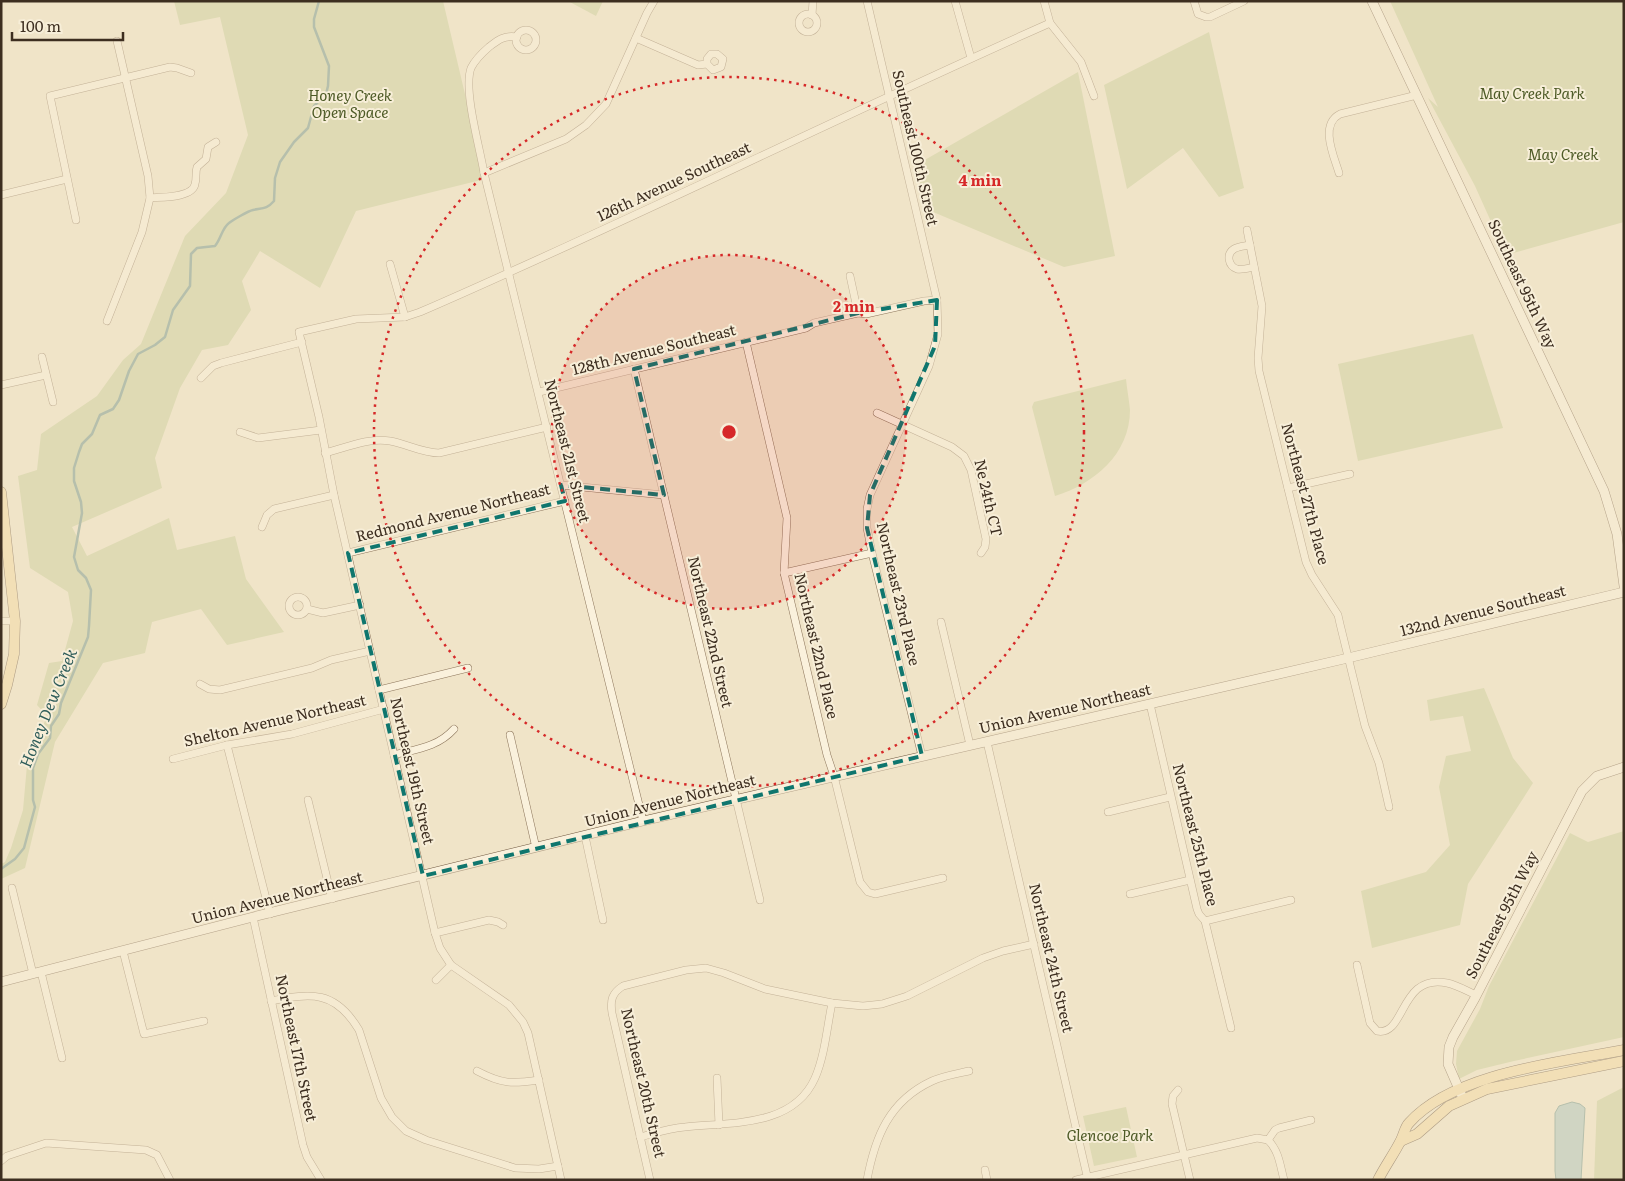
<svg xmlns="http://www.w3.org/2000/svg" width="1625" height="1181" viewBox="0 0 1625 1181" font-family="Literata,serif">
	<rect width="100%" height="100%" fill="#f0e4c8"/>
	<g fill="#c9cf9b">
		<path d="M 174,1 L 443,1 L 485,179 L 356,211 L 320,288 L 260,251 L 242,281 L 251,310 L 228,345 L 202,350 L 180,388 L 155,458 L 162,488 L 72,527 L 87,556 L 169,518 L 177,550 L 235,536 L 246,579 L 284,632 L 227,645 L 201,609 L 152,622 L 145,653 L 103,663 L 55,742 L 25,868 L 1,879 L 1,864 L 5,862 L 11,848 L 23,810 L 27,765 L 47,716 L 37,705 L 49,663 L 62,661 L 73,621 L 68,592 L 30,568 L 18,476 L 37,470 L 41,434 L 97,396 L 123,360 L 141,344 L 185,236 L 226,193 L 248,135 L 220,17 L 180,25 Z"/>
		<path d="M 568,1 L 603,1 L 596,16 Z"/>
		<path d="M 1390,1 L 1624,1 L 1624,222 L 1506,255 L 1475,186 L 1428,98 L 1438,107 Z"/>
		<path d="M 1209,32 L 1244,188 L 1219,197 L 1183,148 L 1127,189 L 1104,85 Z"/>
		<path d="M 1078,72 L 1115,256 L 1064,267 L 926,209 L 916,165 Z"/>
		<path d="M 1473,334 L 1503,428 L 1358,461 L 1338,364 Z"/>
		<path d="M 1126,379 C 1127,389 1129,400 1130,410 C 1130,454 1094,484 1055,496 L 1032,407 L 1034,402 Z"/>
		<path d="M 1484,688 L 1513,758 L 1533,783 L 1468,884 L 1460,925 L 1372,948 L 1361,891 L 1426,872 L 1450,845 L 1439,787 L 1446,756 L 1471,751 L 1463,716 L 1430,721 L 1427,700 Z"/>
		<path d="M 1624,831 L 1624,1037 L 1514,1061 L 1477,1070 L 1459,1079 L 1456,1064 L 1457,1051 L 1480,1009 L 1489,986 L 1570,833 L 1588,842 Z"/>
		<path d="M 1624,1087 L 1624,1180 L 1594,1180 L 1597,1101 Z"/>
		<path d="M 1126,1107 L 1137,1157 L 1094,1166 L 1083,1116 Z"/>
	</g>
	<path fill="#a9c4bc" stroke="#6f938a" d="M 1572,1102 L 1580,1104 L 1585,1108 L 1581,1180 L 1556,1180 L 1555,1171 L 1555,1113 L 1559,1106 Z"/>
	<g fill="none" stroke-linecap="round" stroke-linejoin="round">
		<path stroke="#6f938a" stroke-width="2.5" d="M 1,869 L 15,859 L 24,848 L 35,807 L 33,800 L 33,768 L 38,754 L 50,738 L 51,726 L 59,714 L 61,703 L 88,637 L 89,626 L 91,590 L 86,578 L 78,570 L 74,557 L 82,513 L 81,502 L 74,481 L 74,468 L 79,452 L 82,444 L 92,434 L 100,415 L 113,409 L 119,400 L 129,371 L 138,354 L 155,345 L 165,337 L 173,310 L 190,286 L 191,254 L 197,248 L 215,246 C 221,239 222,228 229,223 C 233,220 248,211 253,210 C 263,208 267,209 274,201 L 275,178 L 280,162 L 294,142 L 308,128 L 314,106 L 326,94 L 328,86 L 329,66 L 314,27 L 314,19 L 319,1"/>
		<g stroke="#8d765c" stroke-width="8">
			<g id="street">
				<path d="M 867,1 L 937,300 L 938,334 L 929,366 L 870,495 L 867,509 L 867,528 L 872,553 L 922,756"/>
				<path d="M 955,1 L 971,58"/>
				<path d="M 1044,1 L 1050,23 L 1081,62 L 1094,96"/>
				<path d="M 1194,1 L 1198,14 L 1206,17 L 1210,17 L 1244,1"/>
				<circle cx="808" cy="23" r="9"/>
				<path d="M 812,15 L 813,1"/>
				<circle cx="526" cy="40" r="10"/>
				<path d="M 517,37 C 504,35 498,40 489,47 C 482,53 475,60 471,68 C 463,90 480,148 484,173 L 643,821"/>
				<path d="M 636,38 L 698,65 L 707,64 L 713,70 L 721,67 L 723,59 L 717,54 L 711,54 L 707,59 L 707,64"/>
				<path d="M 484,173 L 566,139 L 586,125 L 606,104 L 647,13 L 654,1"/>
				<path d="M 1339,173 C 1334,156 1319,125 1340,114 L 1417,95"/>
				<path d="M 1,195 L 67,179"/>
				<path d="M 150,198 C 161,197 193,198 195,184 C 197,178 195,173 197,167 L 206,159 L 208,147 L 216,142"/>
				<path d="M 76,220 L 50,96 L 170,67 L 177,68 L 191,73"/>
				<path d="M 1247,230 L 1262,306 L 1258,358 L 1259,371 L 1306,562 L 1312,575 L 1338,615 L 1340,624 L 1365,726 L 1379,763 L 1389,807"/>
				<path d="M 1250,245 C 1245,246 1238,246 1234,249 C 1226,254 1228,266 1237,269 C 1242,270 1249,268 1254,267"/>
				<path d="M 390,264 L 405,317"/>
				<path d="M 850,276 L 858,313"/>
				<path d="M 107,321 L 142,232 L 150,198 L 148,176 L 117,41"/>
				<path d="M 746,342 L 787,518 L 784,573 L 827,755 L 834,776 L 860,882 L 868,892 L 875,894 L 943,878"/>
				<path d="M 42,357 L 53,402"/>
				<path d="M 634,369 L 760,900"/>
				<path d="M 201,378 L 213,366 L 221,363 L 302,342"/>
				<path d="M 1,385 L 46,375"/>
				<path d="M 539,392 L 806,328 L 814,323 L 858,313 L 866,314 L 924,301 L 937,300"/>
				<path d="M 877,413 L 952,447 L 964,456 L 971,470 L 986,539 L 985,547 L 981,553"/>
				<path d="M 240,432 L 258,438 L 321,430"/>
				<path d="M 325,453 C 345,448 369,437 390,441 C 407,444 422,453 439,453 L 547,427"/>
				<path d="M 561,485 L 664,495"/>
				<path d="M 1288,488 L 1350,474"/>
				<path d="M 262,527 L 267,515 L 274,509 L 334,495"/>
				<path d="M 348,553 L 565,501"/>
				<path d="M 784,573 L 872,553"/>
				<circle cx="298" cy="606" r="9"/>
				<path d="M 307,609 L 323,613 L 360,605"/>
				<path d="M 1,621 L 15,621"/>
				<path d="M 941,622 L 970,745"/>
				<path d="M 200,684 L 209,689 L 220,690 L 312,668 L 331,660 L 370,651"/>
				<path d="M 379,690 L 468,668"/>
				<path d="M 1150,704 L 1197,909 L 1199,914 L 1205,921 L 1231,1028"/>
				<path d="M 510,735 L 536,848"/>
				<path d="M 987,742 L 1088,1180"/>
				<path d="M 227,745 L 270,914"/>
				<path d="M 394,755 C 417,749 438,747 454,729"/>
				<path d="M 173,759 L 227,745 L 292,734 L 384,709"/>
				<path d="M 308,800 L 332,899"/>
				<path d="M 1108,812 L 1170,797"/>
				<path d="M 585,836 L 603,920"/>
				<path d="M 12,888 L 33,974"/>
				<path d="M 1130,894 L 1190,880"/>
				<path d="M 253,917 L 303,1145 L 307,1157 L 321,1180"/>
				<path d="M 1205,921 L 1291,900"/>
				<path d="M 435,933 L 489,920 L 498,922 L 503,925"/>
				<path d="M 123,951 L 144,1034 L 204,1021"/>
				<path d="M 1357,965 L 1370,1023 L 1377,1031 C 1406,1037 1399,973 1447,983 C 1457,985 1467,991 1476,995"/>
				<path d="M 41,972 L 62,1058"/>
				<path d="M 436,980 L 451,965"/>
				<path d="M 271,1001 C 312,993 335,990 359,1030 L 381,1098 L 392,1117 L 406,1131 L 426,1140 L 515,1168 L 539,1169 L 558,1166"/>
				<path d="M 477,1071 C 502,1084 511,1084 539,1080"/>
				<path d="M 717,1078 L 719,1125"/>
				<path d="M 1178,1090 L 1173,1096 L 1172,1104 L 1190,1180"/>
				<path d="M 640,1137 C 655,1133 670,1128 685,1127 C 729,1122 793,1128 815,1078 C 825,1055 827,1027 832,1003"/>
				<path d="M 1268,1140 C 1279,1151 1280,1165 1284,1180"/>
				<path d="M 1,1161 L 7,1156 L 46,1143 L 146,1150 L 157,1155 L 170,1180"/>
				<path d="M 985,1170 L 987,1180"/>
				<path d="M 561,1180 L 528,1033 L 523,1022 L 509,1005 L 451,965 L 440,948 L 435,933 L 334,495 L 319,417 L 299,332 L 356,319 L 405,317 L 420,312 C 632,220 838,117 1050,23"/>
				<path d="M 650,1180 L 612,1013 C 610,1000 612,993 623,986 L 686,970 L 706,968 L 724,973 L 765,989 L 832,1003 L 863,1006 L 882,1004 L 907,996 L 983,958 L 1003,951 L 1034,944"/>
				<path d="M 867,1180 C 875,1137 889,1101 932,1081 C 943,1076 956,1074 969,1071"/>
				<path d="M 1076,1180 L 1257,1138 L 1268,1140 L 1275,1130 L 1279,1128 L 1311,1120"/>
			</g>
		</g>
		<g stroke="#6f573f" stroke-width="10">
			<g id="secondary">
				<path d="M 1372,1 L 1604,491 L 1617,534 L 1624,586"/>
				<path d="M 1,982 L 253,917 L 643,821 L 1348,658 L 1624,592"/>
				<path d="M 1462,1096 L 1448,1064 L 1449,1047 L 1453,1037 L 1475,998 L 1582,791 L 1597,776 L 1624,767"/>
			</g>
		</g>
		<g stroke="#5b4430" stroke-width="11">
			<g id="primary">
				<path d="M 1,492 L 15,621 L 14,654 L 7,685 L 1,704"/>
				<path d="M 1401,1141 L 1417,1134 L 1449,1106 L 1487,1089 L 1624,1061"/>
				<path d="M 1378,1180 C 1385,1166 1394,1154 1401,1140 C 1404,1134 1405,1127 1409,1123 C 1453,1073 1561,1062 1624,1050"/>
			</g>
		</g>
		<use href="#street" stroke="#faf1dc" stroke-width="7"/>
		<use href="#secondary" stroke="#faf1dc" stroke-width="9"/>
		<use href="#primary" stroke="#f3d9a0" stroke-width="10"/>
	</g>
	<path d="M0 0H1625V1181H0ZM 937,300 L 935,346 L 870,495 L 867,528 L 922,756 L 423,876 L 348,553 L 565,501 L 561,485 L 664,495 L 634,369 L 858,313 Z" fill="#f0e4c8" fill-opacity=".55" fill-rule="evenodd"/>
	<path fill="none" stroke="#0f766e" stroke-width="4" stroke-dasharray="10 6" stroke-linejoin="round" d="M 937,300 L 935,346 L 870,495 L 867,528 L 922,756 L 423,876 L 348,553 L 565,501 L 561,485 L 664,495 L 634,369 L 858,313 Z"/>
	<circle cx="729" cy="432" r="177" fill="#d62828" fill-opacity=".12"/>
	<g fill="none" stroke="#d62828" stroke-width="2.5" stroke-dasharray="2.5 5">
		<circle cx="729" cy="432" r="177"/>
		<circle cx="729" cy="432" r="355"/>
	</g>
	<g text-anchor="middle" stroke-width="4" stroke-linejoin="round" paint-order="stroke">
		<g font-size="15" font-style="italic" fill="#4d5a26" stroke="#f7eed8">
			<text x="1532" y="99">May Creek Park</text>
			<text x="350" y="101">Honey Creek<tspan x="350" dy="17">Open Space</tspan></text>
			<text x="1563" y="160">May Creek</text>
			<text x="1110" y="1141">Glencoe Park</text>
		</g>
		<g font-size="15" fill="#3d2e20" stroke="#f7eed8">
			<text transform="translate(915 148) rotate(77)" y="5">Southeast 100th Street</text>
			<text transform="translate(674 182) rotate(-25)" y="5">126th Avenue Southeast</text>
			<text transform="translate(1522 284) rotate(65)" y="5">Southeast 95th Way</text>
			<text transform="translate(654 350) rotate(-14)" y="5">128th Avenue Southeast</text>
			<text transform="translate(567 451) rotate(76)" y="5">Northeast 21st Street</text>
			<text transform="translate(1305 494) rotate(75)" y="5">Northeast 27th Place</text>
			<text transform="translate(988 498) rotate(77)" y="5">Ne 24th CT</text>
			<text transform="translate(453 513) rotate(-14)" y="5">Redmond Avenue Northeast</text>
			<text transform="translate(898 594) rotate(77)" y="5">Northeast 23rd Place</text>
			<text transform="translate(1483 611) rotate(-14)" y="5">132nd Avenue Southeast</text>
			<text transform="translate(710 632) rotate(77)" y="5">Northeast 22nd Street</text>
			<text transform="translate(816 646) rotate(77)" y="5">Northeast 22nd Place</text>
			<text transform="translate(1065 709) rotate(-13)" y="5">Union Avenue Northeast</text>
			<text transform="translate(275 721) rotate(-13)" y="5">Shelton Avenue Northeast</text>
			<text transform="translate(412 771) rotate(77)" y="5">Northeast 19th Street</text>
			<text transform="translate(670 801) rotate(-14)" y="5">Union Avenue Northeast</text>
			<text transform="translate(1195 835) rotate(76)" y="5">Northeast 25th Place</text>
			<text transform="translate(277 898) rotate(-14)" y="5">Union Avenue Northeast</text>
			<text transform="translate(1502 915) rotate(-63)" y="5">Southeast 95th Way</text>
			<text transform="translate(1051 958) rotate(77)" y="5">Northeast 24th Street</text>
			<text transform="translate(296 1048) rotate(78)" y="5">Northeast 17th Street</text>
			<text transform="translate(643 1083) rotate(77)" y="5">Northeast 20th Street</text>
		</g>
		<g font-size="16" font-style="italic" fill="#2f5d5a" stroke="#f7eed8">
			<text transform="translate(48 708) rotate(-68)" y="6">Honey Dew Creek</text>
		</g>
	</g>
	<circle cx="729" cy="432" r="8" fill="#d62828" stroke="#f7eed8" stroke-width="2.5"/>
	<g font-size="15" text-anchor="middle" font-weight="bold" fill="#d62828" stroke="#f7eed8" stroke-width="4" stroke-linejoin="round" paint-order="stroke">
		<text x="980" y="186">4 min</text>
		<text x="854" y="312">2 min</text>
	</g>
	<rect width="1625" height="1181" fill="none" stroke="#3d2e20" stroke-width="5"/>
	<path d="M12 32v8h111v-8" fill="none" stroke="#3d2e20" stroke-width="2.5"/>
	<text x="20" y="32" font-size="15" fill="#3d2e20" stroke="#f7eed8" stroke-width="4" paint-order="stroke">100 m</text>
</svg>
